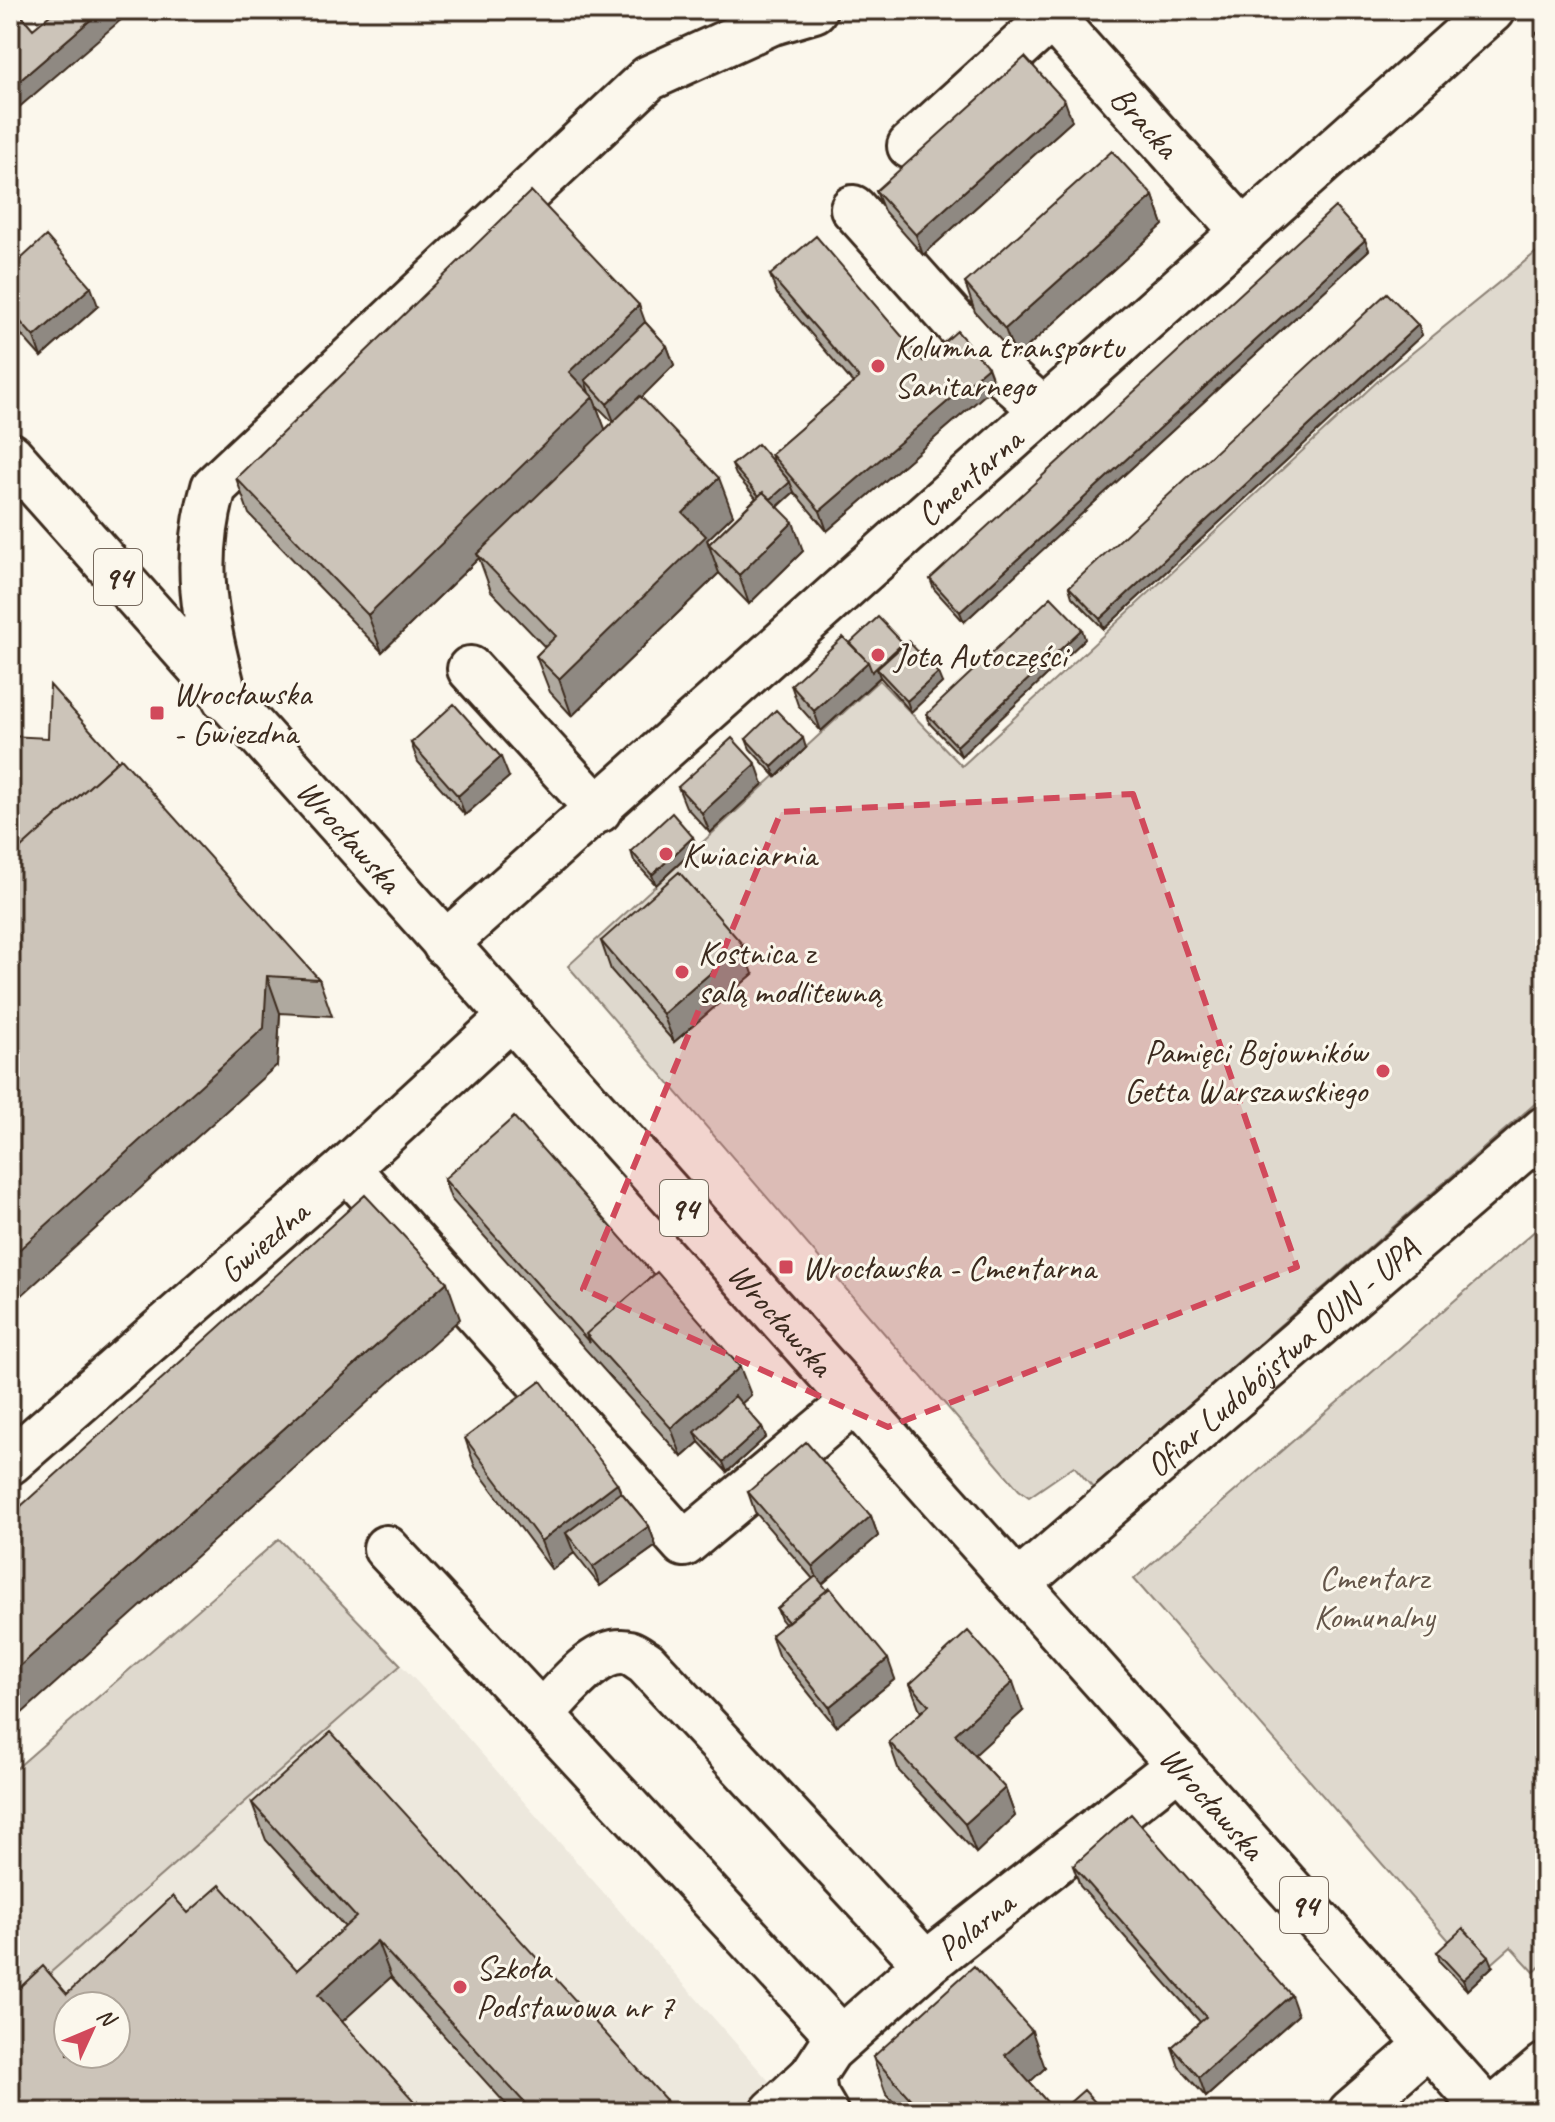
<svg xmlns="http://www.w3.org/2000/svg" width="1555" height="2122" viewBox="0 0 1555 2122" font-family="Caveat,sans-serif">
	<style>
		.built { fill: #ede8dd; fill-rule: evenodd }
		.green { fill: #dfd9ce; stroke: #8d8276; stroke-width: 2 }
		.lines { fill: none; stroke-linecap: round; stroke-linejoin: round }
		.minor-casing { stroke: #3b2a1e; stroke-width: 50 }
		.major-casing { stroke: #3b2a1e; stroke-width: 50 }
		.minor { stroke: #fbf7ec; stroke-width: 44 }
		.major { stroke: #fbf7ec; stroke-width: 44 }
		.wall { fill: #afa99f; stroke: #3b2a1e; stroke-width: 2; fill-rule: evenodd }
		.shaded-wall { fill: #8f8982; stroke: #3b2a1e; stroke-width: 2 }
		.building { fill: #ccc4b9; stroke: #3b2a1e; stroke-width: 2; fill-rule: evenodd }
		.marked { fill: #d1495b; fill-opacity: 0.2; stroke: #d1495b; stroke-width: 6; stroke-dasharray: 16 10; stroke-linejoin: round }
		.poi-dot { fill: #d1495b; stroke: #fbf7ec; stroke-width: 3 }
		.labels { text-anchor: middle; stroke-width: 6; stroke-linejoin: round; paint-order: stroke }
		.shield { fill: #fbf7ec; stroke: #75685c; stroke-width: 2 }
		.shield-label { font-size: 32px; font-weight: bold; fill: #3b2a1e }
		.street-label { font-size: 34px; fill: #3b2a1e; stroke: #fbf7ec }
		.poi-label { font-size: 34px; fill: #3b2a1e; stroke: #fbf7ec; text-anchor: start }
		.park-label { font-size: 34px; fill: #64564a; stroke: #fbf7ec }
	</style>
	<rect width="100%" height="100%" fill="#fbf7ec"/>
	<filter id="ink" filterUnits="userSpaceOnUse"><feTurbulence type="fractalNoise" baseFrequency=".0125" numOctaves="2"/><feDisplacementMap in="SourceGraphic" scale="16" xChannelSelector="R" yChannelSelector="G"/><feConvolveMatrix kernelMatrix="1 2 1 2 8 2 1 2 1" color-interpolation-filters="sRGB"/></filter>
	<g filter="url(#ink)">
		<!-- built -->
		<path class="built" d="M401,1665l37,39 358,408h-786v-104zM68,2006h48v48h-48z"/>
		<!-- green -->
		<path class="green" d="M1545,245v850l-452,393 -19,-22 -45,31 -10,-7 -451,-524 311,-286 83,86 418,-387z
			M1545,1222v740l-11,10 -23,-25 -32,28 -345,-396z
			M279,1539l122,126 -391,343v-234z"/>
		<g class="lines">
			<defs>
				<g id="minor">
					<path id="s1" d="M1045,10l199,222"/>
					<path d="M910,146l142,-129"/>
					<path d="M853,208l142,159 49,44"/>
					<path d="M470,669l129,141"/>
					<path d="M225,699c-19,-77 -34,-133 -11,-212l435,-409 121,-55 44,-13"/>
					<path id="s2" d="M445,944l1047,-934"/>
					<path d="M347,1168l337,376 171,-143"/>
					<path id="s3" d="M10,1462l337,-294 165,-152"/>
					<path d="M386,1548l155,166"/>
					<path id="s4" d="M1018,1584l527,-455"/>
					<path d="M841,2038l-300,-324c21,-20 55,-69 88,-61 6,2 12,7 17,10l280,301"/>
					<path d="M773,2112l39,-36"/>
					<path id="s5" d="M825,2112l-10,-17 -3,-19 17,-26 97,-86 254,-200"/>
					<path d="M1351,2112l77,-67"/>
					<path d="M1491,2112l54,-46"/>
				</g>
				<g id="major">
					<path id="s6" d="M10,455l1479,1657"/>
				</g>
			</defs>
			<!-- minor casing -->
			<use href="#minor" class="minor-casing"/>
			<!-- major casing -->
			<use href="#major" class="major-casing"/>
			<!-- minor -->
			<use href="#minor" class="minor"/>
			<!-- major -->
			<use href="#major" class="major"/>
		</g>
		<!-- wall -->
		<path class="wall" d="M1545,26v21l-4,-4 -4,-10z
			M1072,121l-149,134 -39,-44 -8,-20z
			M1153,196l10,29 -147,132 -41,-45 -10,-29z
			M1365,240l4,10 -405,372 -30,-33 -4,-10z
			M10,269l88,37 -57,51 -31,-35z
			M770,275l153,86 72,25 -168,145 -33,-39 -16,15 25,44 -54,53 -30,-31 -147,143 -22,-24 -14,-36 9,-9 -54,-56 -12,-33 -97,94 -133,-138 -13,-36 409,-156 22,24 7,19 -33,32 92,118 -26,25 2,4 47,-46 -20,-23 -4,-10 42,-1 -3,-10 82,-71 -76,-89zM596,405l17,17 -8,8z
			M1418,325l4,10 -318,294 -32,-32 -3,-10z
			M1085,639l-124,117 -31,-32 -3,-10z
			M850,643l54,2 38,38 -31,29 -31,-35 -59,54 -23,-26 -7,-20z
			M746,739l60,9 -30,29 -26,-28z
			M411,743l98,34 -44,38 -47,-53z
			M118,761l201,218 13,37 -52,-3 -3,52z
			M763,784l-53,49 -24,-26 -8,-20z
			M697,847l-41,38 -22,-24 -3,-10z
			M601,941l152,33 -79,68 -63,-72z
			M444,1179l307,216 -10,9 21,23 4,10 -39,35 -28,-30 -17,15 -231,-258z
			M465,1438l152,45 4,9 28,34 7,20 -56,40 -26,-33 -22,17 -77,-103z
			M748,1492l123,24 7,20 -56,48 73,95 -59,48 -58,-72 -7,-20 14,-11 -4,-5 -4,-10 36,-30 -58,-67z
			M910,1684l113,27 -49,44 31,33 10,28 -39,37 -77,-82 -10,-29 32,-29z
			M252,1803l414,297 4,12h-157l-122,-135 -49,44 -275,-27 121,-81 109,57 48,-43 -79,-87z
			M1073,1866l225,149 -92,82 -27,-30 -7,-20 28,-25 -120,-136z
			M1437,1952l56,14 -26,24 -27,-28z
			M873,2057l172,11 -16,14 27,30h-153l-17,-18z"/>
		<!-- shaded-wall -->
		<path class="shaded-wall" d="M102,10h26l1,3 -119,102v-26z
			M1065,101l7,20 -149,134 -7,-20z
			M1153,196l10,29 -147,132 -11,-28z
			M1365,240l4,10 -405,372 -4,-10z
			M91,287l7,19 -57,51 -7,-20z
			M639,305l13,36 -67,39 6,19 2,-2 14,37 -130,120 2,4 -97,94 -14,-37 201,-243z
			M1418,325l4,10 -318,294 -4,-10z
			M667,346l7,19 -59,59 -8,-20z
			M988,367l7,19 -168,145 -7,-20z
			M719,478l14,37 -26,25 12,33 -147,143 -13,-37 124,-166z
			M790,482l4,10 -25,22 -4,-10z
			M793,522l10,29 -54,53 -10,-29z
			M1082,629l3,10 -124,117 -4,-10z
			M903,643l3,10 -29,16 3,8 -59,54 -7,-20 54,-49z
			M938,673l4,10 -31,29 -4,-11z
			M803,738l3,10 -30,29 -4,-10z
			M501,757l8,20 -44,38 -7,-19z
			M756,764l7,20 -53,49 -8,-20z
			M693,837l4,10 -41,38 -4,-10z
			M743,945l10,29 -79,68 -11,-28z
			M267,976l13,37 -3,52 -267,241v-48z
			M447,1282l13,37 -450,405v-49z
			M740,1367l11,28 -49,44 -7,-7 4,10 -17,15 -11,-29z
			M762,1427l4,10 -39,35 -4,-10z
			M617,1483l11,29 -62,21 8,20 -22,17 -11,-29z
			M871,1516l7,20 -58,50 -7,-19z
			M649,1526l7,20 -56,40 -7,-19z
			M888,1659l7,20 -59,48 -7,-20z
			M1013,1682l10,29 -57,52 -11,-29z
			M1005,1788l10,28 -39,37 -11,-29z
			M377,1941l14,36 -59,54 -14,-36z
			M1489,1956l4,10 -26,24 -4,-10z
			M1291,1995l7,20 -92,82 -7,-20z
			M1032,2031l13,37 -26,24 -14,-37z
			M666,2100l4,12h-18z"/>
		<!-- building -->
		<path class="building" d="M10,10h7l16,19 23,-19h46l-92,79z
			M1545,26v15l-8,-8z
			M1025,57l40,44 -149,134 -40,-44z
			M1112,151l41,45 -148,133 -40,-46z
			M531,191l108,114 -70,67 24,25 -225,218 -132,-137z
			M1335,207l30,33 -405,372 -30,-33z
			M46,236l45,51 -57,50 -24,-27v-41z
			M816,236l107,125 34,-30 31,36 -168,144 -49,-57 88,-76 -89,-103z
			M1387,293l31,32 -318,294 -31,-32z
			M645,322l22,24 -60,58 -22,-24z
			M640,396l79,82 -36,35 23,23 -147,143 -23,-23 20,-20 -79,-82z
			M758,444l32,38 -19,17 -8,-7 -4,4 -27,-31z
			M763,492l30,30 -54,53 -30,-31z
			M1051,597l31,32 -125,117 -30,-32z
			M878,617l25,26 -31,29 -4,-10 -18,-19z
			M843,637l25,25 -54,49 -23,-26z
			M908,641l30,32 -31,28 -30,-32z
			M50,685l68,76 -108,97v-122l38,2z
			M454,704l47,53 -43,39 -47,-53z
			M776,710l27,28 -31,29 -26,-28z
			M732,738l24,26 -54,49 -24,-26z
			M121,758l198,221 -52,-3 -3,52 -254,230v-400z
			M672,813l21,24 -41,38 -21,-24z
			M679,872l64,73 -80,69 -62,-73z
			M514,1117l140,158 -68,59 4,9 -146,-164z
			M365,1195l82,87 -437,393v-159z
			M657,1272l83,95 -69,61 -85,-94z
			M541,1381l76,102 -76,58 -76,-103z
			M735,1396l27,31 -39,35 -28,-30z
			M806,1442l65,74 -58,51 -65,-75z
			M621,1492l28,34 -56,41 -27,-34z
			M816,1576l11,14 -39,32 -11,-13z
			M830,1588l58,71 -59,48 -58,-72z
			M968,1631l45,51 -58,52 50,54 -40,36 -76,-82 40,-37 -19,-21z
			M331,1732l335,368 -14,12h-119l-156,-171 -59,54 106,117h-414v-115l33,-31 24,28 106,-98 15,17 32,-28 77,85 59,-53 -104,-114zM68,2006h48v48h-48z
			M1131,1814l160,181 -92,82 -27,-30 34,-30 -133,-151z
			M1463,1928l26,28 -26,24 -26,-28z
			M974,1966l58,65 -27,24 51,57h-134l-49,-55z
			M1084,2090l20,22h-45z"/>
	</g>
	<!-- marked area -->
	<path class="marked" d="M1133,794l164,473 -409,160 -305,-138 198,-477z"/>
	<!-- markers -->
	<g class="poi-dot">
		<circle cx="878" cy="366" r="8"/>
		<circle cx="878" cy="655" r="8"/>
		<rect x="149" y="705" width="16" height="16" rx="4"/>
		<circle cx="666" cy="854" r="8"/>
		<circle cx="682" cy="972" r="8"/>
		<circle cx="1383" cy="1071" r="8"/>
		<rect x="778" y="1259" width="16" height="16" rx="4"/>
		<circle cx="460" cy="1987" r="8"/>
	</g>
	<g class="labels">
		<!-- shield labels -->
		<g class="shield">
			<rect x="94" y="549" width="48" height="56" rx="6"/>
			<rect x="660" y="1180" width="48" height="56" rx="6"/>
			<rect x="1280" y="1877" width="48" height="56" rx="6"/>
		</g>
		<g class="shield-label">
			<text x="118" y="588">94</text>
			<text x="684" y="1219">94</text>
			<text x="1304" y="1916">94</text>
		</g>
		<!-- street labels -->
		<g class="street-label">
			<text dy="12" stroke="none"><textPath href="#s1" startOffset="150">Bracka</textPath></text>
			<text dy="12" stroke="none"><textPath href="#s2" startOffset="702">Cmentarna</textPath></text>
			<text dy="12" stroke="none"><textPath href="#s6" startOffset="510">Wrocławska</textPath></text>
			<text dy="12" stroke="none"><textPath href="#s3" startOffset="336">Gwiezdna</textPath></text>
			<text dy="12" stroke="none"><textPath href="#s6" startOffset="1158">Wrocławska</textPath></text>
			<text dy="12" stroke="none"><textPath href="#s4" startOffset="348">Ofiar Ludobójstwa OUN - UPA</textPath></text>
			<text dy="12" stroke="none"><textPath href="#s6" startOffset="1806">Wrocławska</textPath></text>
			<text dy="12" stroke="none"><textPath href="#s5" startOffset="262">Polarna</textPath></text>
		</g>
		<!-- poi labels -->
		<g class="poi-label">
			<text x="894" y="358">Kolumna transportu<tspan x="894" dy="39">Sanitarnego</tspan></text>
			<text x="894" y="667">Jota Autoczęści</text>
			<text x="173" y="705">Wrocławska<tspan x="173" dy="39">- Gwiezdna</tspan></text>
			<text x="682" y="866">Kwiaciarnia</text>
			<text x="698" y="964">Kostnica z<tspan x="698" dy="39">salą modlitewną</tspan></text>
			<text x="1367" y="1063" text-anchor="end">Pamięci Bojowników<tspan x="1367" dy="39">Getta Warszawskiego</tspan></text>
			<text x="802" y="1279">Wrocławska - Cmentarna</text>
			<text x="476" y="1979">Szkoła<tspan x="476" dy="39">Podstawowa nr 7</tspan></text>
		</g>
		<!-- park labels -->
		<g class="park-label">
			<text x="1374" y="1589">Cmentarz<tspan x="1374" dy="39">Komunalny</tspan></text>
		</g>
	</g>
	<!-- margin -->
	<rect width="1555" height="2122" fill="none" stroke="#fbf7ec" stroke-width="40"/>
	<rect x="20" y="20" width="1515" height="2082" fill="none" stroke="#3b2a1e" stroke-width="3" filter="url(#ink)"/>
	<!-- north arrow -->
	<g transform="translate(92 2030) rotate(46)"><circle r="38" fill="#fbf7ec" stroke="#aea59a" stroke-width="2"/>
	<path d="M0-6L14 30L0 20L-14 30Z" fill="#d1495b"/>
	<text y="-12" font-size="22" font-weight="bold" text-anchor="middle" fill="#3b2a1e">N</text>
	</g>
</svg>
